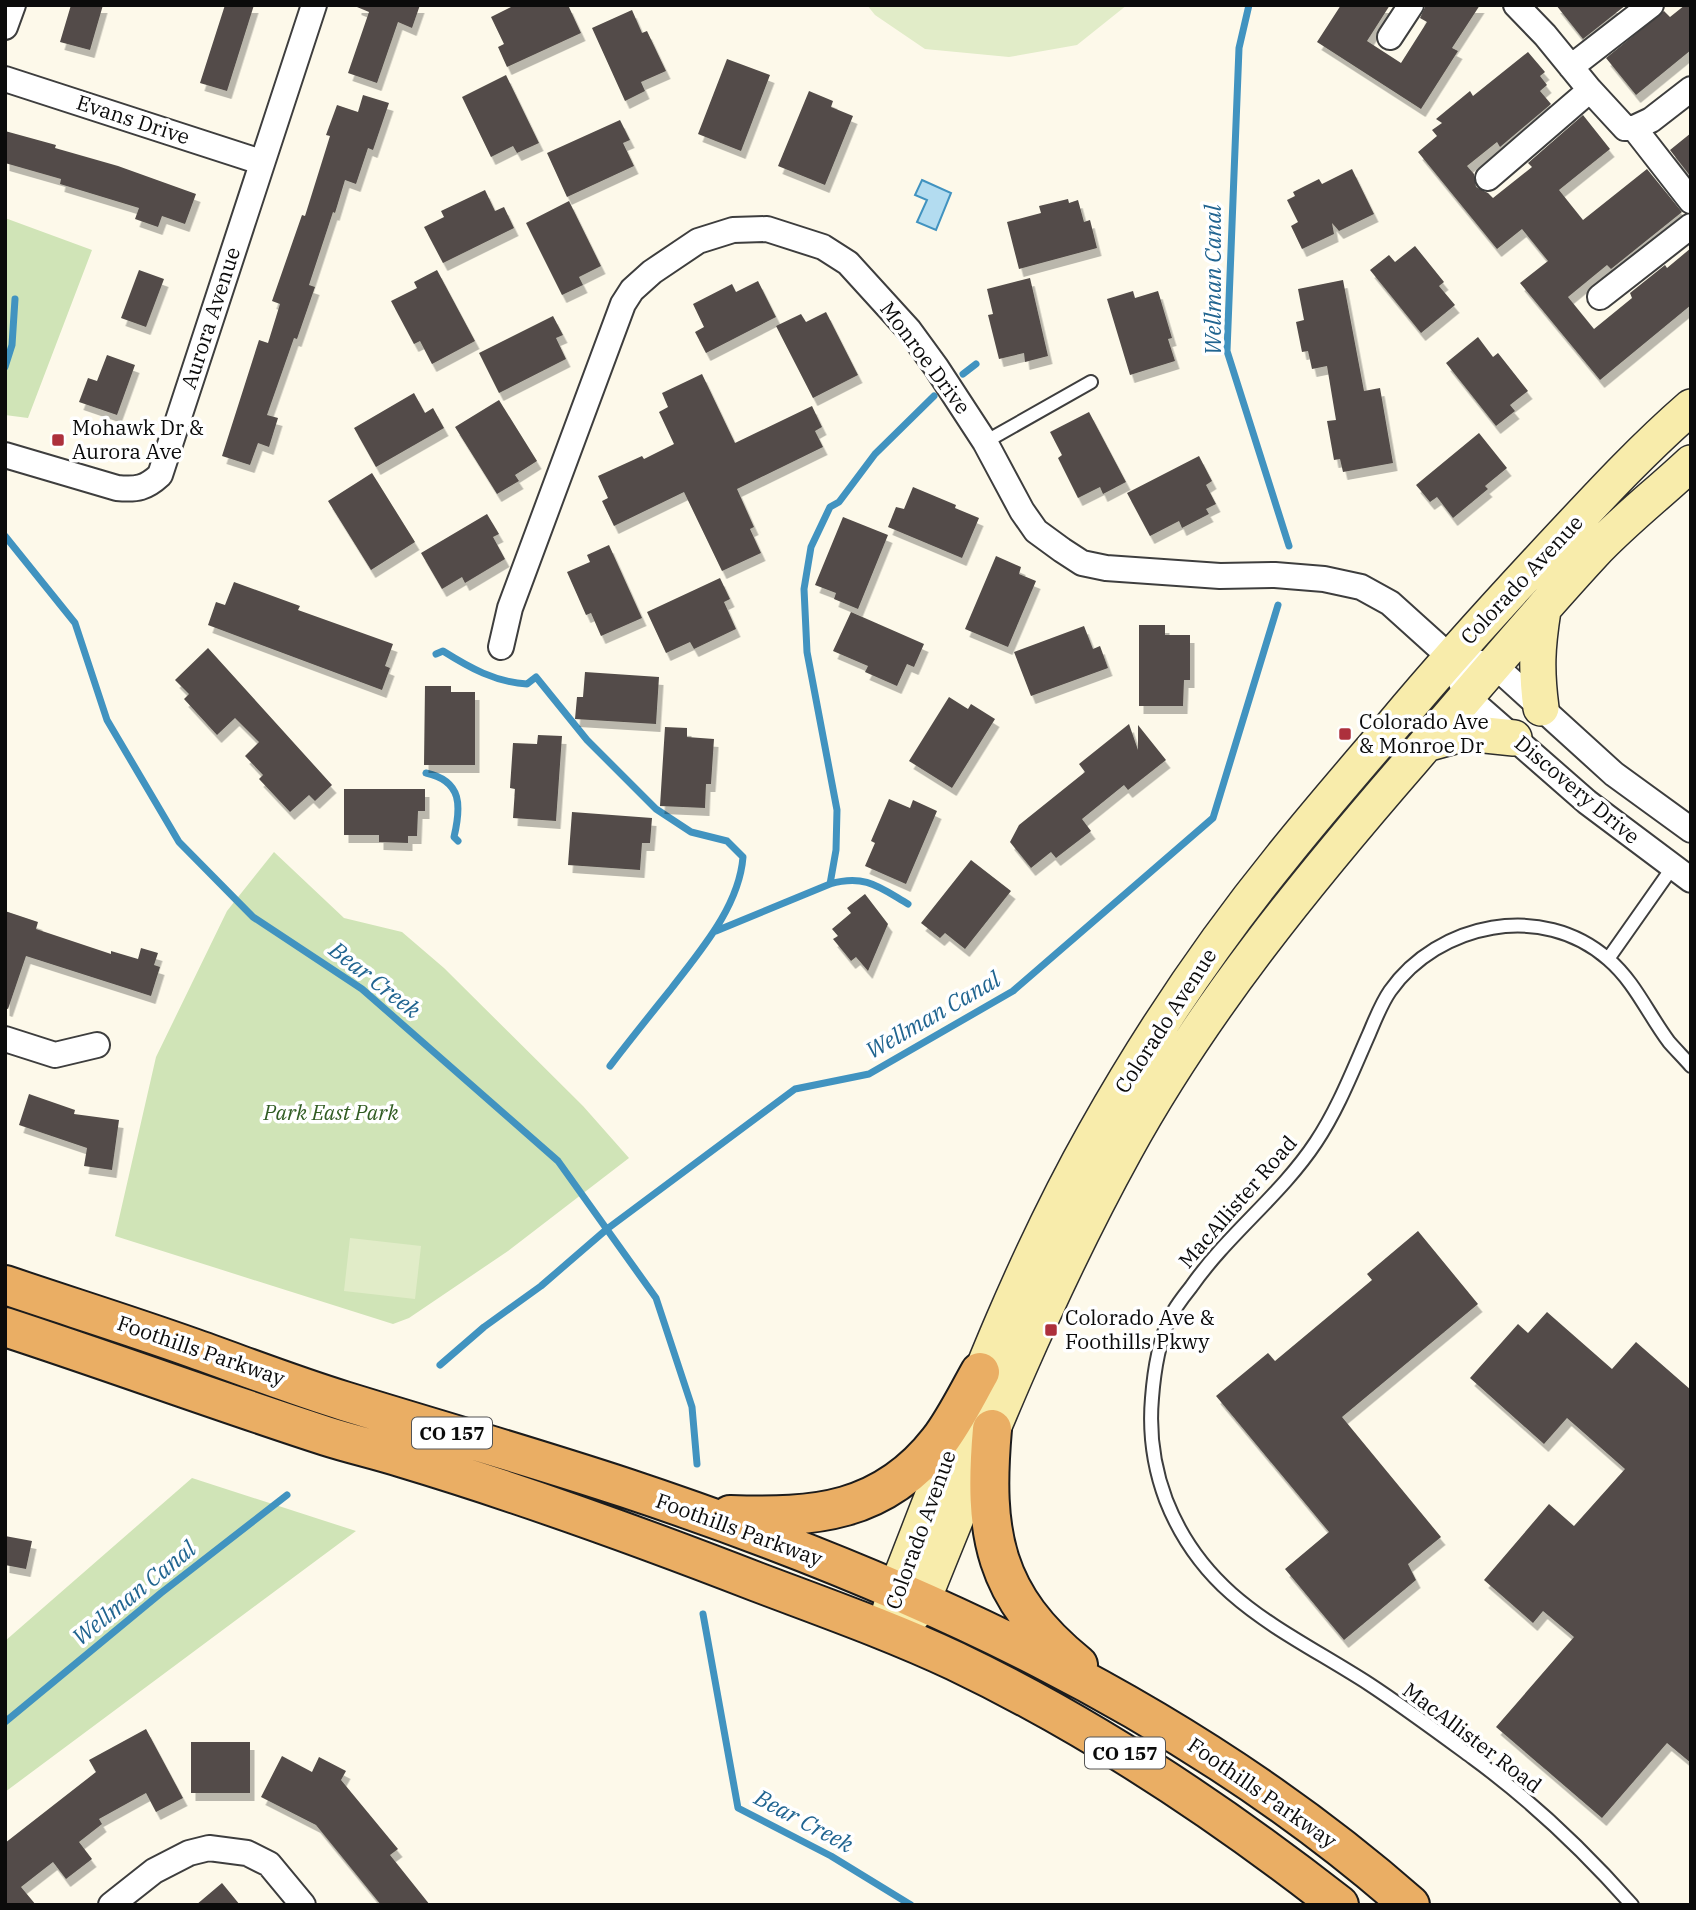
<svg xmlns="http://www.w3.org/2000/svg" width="1696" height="1910" viewBox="0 0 1696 1910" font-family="'IBM Plex Serif',serif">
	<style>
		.green { fill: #d0e4b7 }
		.pitch { fill: #e1ecc8 }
		.water { fill: #b3dcf0; stroke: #4193c0; stroke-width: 2 }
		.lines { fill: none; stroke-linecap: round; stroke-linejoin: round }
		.stream { stroke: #4193c0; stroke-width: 7 }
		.building { fill: #524c48; filter: url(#shadow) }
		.service-casing { stroke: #3e3e3e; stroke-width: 16 }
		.minor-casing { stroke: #3e3e3e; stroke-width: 28 }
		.secondary-casing { stroke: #2d2d2d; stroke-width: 38 }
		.trunk-casing { stroke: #1c1c1c; stroke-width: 42 }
		.service { stroke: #fff; stroke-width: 12 }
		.minor { stroke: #fff; stroke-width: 24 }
		.secondary { stroke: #f8ecab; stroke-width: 35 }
		.trunk { stroke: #eaae64; stroke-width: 38 }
		.poi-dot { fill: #ad303c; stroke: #fff; stroke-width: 2.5 }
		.labels { text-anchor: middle; stroke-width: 7; stroke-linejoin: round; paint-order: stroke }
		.shield { fill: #fff; stroke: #545454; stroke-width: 2 }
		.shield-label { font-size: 19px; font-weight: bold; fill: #0b0b0b }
		.street-label { font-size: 21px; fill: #0b0b0b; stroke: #fff }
		.poi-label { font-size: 21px; fill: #0b0b0b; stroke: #fff; text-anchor: start }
		.park-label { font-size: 21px; font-style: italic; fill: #305b22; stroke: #fff }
		.water-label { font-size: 23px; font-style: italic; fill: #206490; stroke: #fff }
	</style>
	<defs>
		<filter id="shadow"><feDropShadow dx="4.5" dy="8" stdDeviation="0" flood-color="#0004"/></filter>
	</defs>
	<rect width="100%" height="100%" fill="#fdf9ea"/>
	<!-- green -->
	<path class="green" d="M5,218l87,32 -64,168 -23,-3z
		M274,852l70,66 58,14 42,36 139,138 46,52 -121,93 -99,67 -16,6 -278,-88 41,-179 71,-146z
		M192,1478l164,53 -351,261v-151z"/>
	<!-- pitch -->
	<path class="pitch" d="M867,5h260l-50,40 -68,12 -84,-8 -50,-34z
		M350,1238l71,8 -6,53 -71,-8z"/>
	<!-- water -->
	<path class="water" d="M922,180l29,13 -15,37 -19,-8 10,-22 -12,-5z"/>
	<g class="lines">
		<!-- stream -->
		<path class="stream" d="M1249,5l-10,43 -12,303 62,195
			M5,367l7,-22 3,-46
			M963,374l13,-10
			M5,536l70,87 32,97 72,122 74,75 109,72 196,172 98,137 36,109 5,57
			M436,654l7,-3c27,17 52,31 84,33l9,-7 51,63 69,69 35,23 36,9 16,16c-4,50 -43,94 -72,132 -21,26 -41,51 -61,77
			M426,773c37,8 35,34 28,64l4,4
			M830,884l6,-34 1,-40 -30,-158 -3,-63 7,-42 19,-40 9,-5 36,-48 59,-58
			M716,931l114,-47c35,-10 49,3 78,20
			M440,1365l44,-38 57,-41 66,-57 188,-140 74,-15 144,-83 200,-173 65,-213
			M703,1614l35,194 93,48 80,49
			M5,1722l156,-129 126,-98"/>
	</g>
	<!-- building -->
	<path class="building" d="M71,5h32l-13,45 -30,-8z
		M225,5h29l-27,86 -27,-8z
		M357,5h63l-8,23 -14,-6 -21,61 -29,-10 21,-61 -12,-5z
		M515,5h53l13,28 -74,34 -9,-20 6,-3 -13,-27z
		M1341,5h49l-23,36 34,22 26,-41 -7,-4 6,-13h54l-28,43 6,3 -37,58 -104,-67z
		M1556,5h70l-43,34z
		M1685,5h6v45l-55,45 -30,-37 58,-47 6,6z
		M632,10l10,23 5,-2 19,40 -25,11 4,9 -20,10 -33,-73z
		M1528,52l17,20 -5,4 7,9 -7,6 11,13 -51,43 -3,-5 -30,24 7,8 2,13 12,6 5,5 39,-31 -4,-4 55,-48 27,34 -51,41 24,30 64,-51 35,43 -71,57 -4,-4 -39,32 26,32 38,-31 -2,-5 35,-28 2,3 24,-20v57l-91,75 -80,-97 28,-22 -26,-32 -25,20 -79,-97 19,-16 -5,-6 10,-7 -6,-4 34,-28 3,5z
		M727,59l43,16 -29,76 -43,-17z
		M506,75l33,68 -22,10 -4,-7 -22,11 -29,-60z
		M809,91l24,10 -2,6 22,9 -28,69 -47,-19z
		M363,95l26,8 -16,47 -5,-2 -12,36 -11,-4 -10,33 -2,-1 -24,73 6,2 -18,52 -3,-1 -27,77 11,3 -9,29 -11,-4 -8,22 -28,-9 37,-116 9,3 12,-39 -8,-3 30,-86 3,1 25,-80 -4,-1 11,-30 21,7z
		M620,120l10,20 -7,3 11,23 -67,31 -20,-44z
		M5,131l51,14 -1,3 63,18 78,28 -11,30 -23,-8 -4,11 -23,-8 4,-11 -79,-24 1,-5 -56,-16z
		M1691,133v44l-21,-27z
		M1352,169l22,45 -35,17 -7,-8 2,11 -32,15 -11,-23 7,-4 -11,-22 8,-4 -2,-4 26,-13 3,5z
		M485,190l10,21 9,-4 10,21 -71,35 -19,-36 20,-10 -3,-6z
		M1068,199l1,4 9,-3 6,22 6,-2 7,28 -78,21 -12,-47 34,-9 -2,-7z
		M569,201l32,65 -22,11 4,8 -21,10 -36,-72z
		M1415,246l29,36 -5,4 16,19 -34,28 -51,-63 19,-15 6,7z
		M139,270l25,9 -18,48 -25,-9z
		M437,270l38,71 -43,23 -12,-23 -6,3 -23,-43 26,-13 -3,-6z
		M1030,278l18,78 -23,6 -1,-9 -25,6 -11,-44 5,-1 -6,-25z
		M1343,280l21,111 16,-3 13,75 -50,9 -3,-13 -6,1 -7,-39 9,-1 -9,-54 -15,3 -4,-18 -6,1 -6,-30 8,-2 -6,-31z
		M758,281l18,36 -70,36 -11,-21 9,-5 -11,-23 39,-20 4,8z
		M1133,291l2,7 23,-7 14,47 -4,1 7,22 -45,14 -23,-76z
		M826,312l32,63 -45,23 -37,-72 25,-12 5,8z
		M553,316l10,19 -7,3 10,21 -67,34 -20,-40z
		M1478,337l15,20 5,-4 30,38 -18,14 5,6 -19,15 -50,-63z
		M107,355l28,10 -18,50 -38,-13 9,-24 9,3z
		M702,374l33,69 77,-37 10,21 -7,4 8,16 -86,42 17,38 -4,2 11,24 -39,18 -38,-79 -70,34 -12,-25 6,-3 -10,-22 44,-20 2,3 30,-15 -15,-32 9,-5 -6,-14z
		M414,393l11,20 8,-5 11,20 -68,39 -22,-39z
		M499,400l38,61 -22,14 4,6 -22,13 -42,-67z
		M1089,412l37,70 -23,12 -3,-7 -22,11 -20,-40 4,-3 -12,-23z
		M1479,433l28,35 -22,18 3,3 -35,29 -16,-21 -7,5 -14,-17z
		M1199,456l13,25 -6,4 10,19 -10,5 3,5 -27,14 -3,-7 -29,15 -23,-43z
		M372,473l43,69 -44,28 -43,-69z
		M913,487l43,18 -1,3 24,10 -17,40 -74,-31 8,-20 8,2z
		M487,514l12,20 -6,3 12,22 -40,24 -3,-6 -20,12 -21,-36z
		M843,517l45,18 -30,74 -24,-10 2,-6 -21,-8z
		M609,545l33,73 -41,18 -10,-23 -5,2 -19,-43 23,-10 -3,-7z
		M996,556l25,11 -2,7 17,7 -28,66 -43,-18z
		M720,578l10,21 -6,3 12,27 -42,20 -4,-7 -24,11 -19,-41z
		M234,582l66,24 -2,4 95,34 -8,22 5,2 -8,22 -174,-65 8,-23 9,3z
		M851,612l73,32 -10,23 -7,-3 -10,22 -32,-14 3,-6 -35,-15z
		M1139,625h26v10h25v45h-6l-1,26h-44z
		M1084,626l9,23 7,-3 8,22 -77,28 -17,-44z
		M208,648l124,137 -17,16 -6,-6 -19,17 -31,-33 4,-4 -18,-19 14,-14 -24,-24 -18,17 -33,-36 5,-5 -14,-14z
		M585,672l74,5 -3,47 -81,-5 2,-22h6z
		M425,686h26v6h24v73h-51z
		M949,697l19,12 3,-5 24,15 -43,69 -43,-27z
		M1129,724l9,26v-25l28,35 -38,30 -4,-5 -42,34 9,12 -35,27 -5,-6 -20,16 -21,-26 9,-17 66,-53 -6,-8z
		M665,727l22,1v9l27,2 -3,45h-5l-1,24 -45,-2z
		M538,735l24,1 -6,85 -43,-3 2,-29 -5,-1 3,-45 24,1z
		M344,789h81v22h-7l-1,25h-9v7l-29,-1v-7h-35z
		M889,799l21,9 3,-8 24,11 -31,73 -41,-18 10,-23 -4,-2z
		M572,812l80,6 -2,25h-8l-2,27 -72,-5z
		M971,860l40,31 -46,58 -20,-16 -5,5 -19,-15z
		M865,894l23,30 -20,47 -12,-14 -5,4 -18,-22 5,-3 -6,-7 19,-16 -4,-5z
		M5,911l33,11 -2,7 75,25v-3l27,8 3,-11 17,5 -4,12 6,2 -9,29 -125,-40 -18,53 -3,-1z
		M29,1094l46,16 -1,4 45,6 -7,50 -28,-4 3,-18 -68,-23z
		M1418,1231l60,73 -136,113 99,120 -33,27 8,16 -72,60 -59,-71 44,-37 -113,-136 52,-43 7,8 97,-81 -5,-6z
		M1547,1312l65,57 24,-27 55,48v373l-24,-20 -65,75 -106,-91 78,-90 -31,-26 -10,12 -49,-43 65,-76 25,22 51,-57 -58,-51 -23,26 -74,-66 48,-54 10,9z
		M5,1536l27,5 -6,28 -21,-4z
		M146,1729l37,69 -27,14 -10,-19 -47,26 3,5 -23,18 13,17 -26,20 -13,-17 -32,25 15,18h-31v-62l91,-71 -7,-12z
		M191,1742h59v51h-59z
		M282,1756l30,16 7,-15 27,14 -5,9 57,69 -8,6 40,50h-49l-65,-80 -55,-28z
		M222,1883l18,22h-44z"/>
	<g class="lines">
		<defs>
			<path id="service" d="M985,442l106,-60
				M1608,959l64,-91
				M1632,1905c-46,-52 -103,-106 -159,-147 -34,-25 -69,-51 -104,-74 -84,-54 -164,-84 -203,-184 -12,-32 -17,-68 -14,-102 2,-26 6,-54 17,-78 5,-12 14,-23 22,-33 37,-53 90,-92 125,-145 22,-33 37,-72 53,-108 6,-14 12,-30 21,-43 48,-68 152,-90 218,-32 27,23 40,55 61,83 7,8 15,16 22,24"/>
			<path id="minor" d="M1516,5l29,30 45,55 35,38h9l57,73
				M5,27l8,-22
				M1390,37l21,-32
				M1571,67l80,-62
				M5,79l256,83
				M1634,128l17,-8 40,-31
				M1488,178l102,-88
				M1600,297l91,-71
				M5,455l112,33c20,2 29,0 43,-13l154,-470
				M501,647l9,-39 113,-304 9,-14 20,-18 46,-31 35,-11 34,-1 56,18 25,16 61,67 27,37 49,75 37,69 14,20 26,19 20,13 24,5 114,8 55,-1 49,4 37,8 29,16 61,55 43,7 120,109 77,56
				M1451,658l16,39 120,105 104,78
				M5,1039l50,16 42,-10
				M111,1905l43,-34 35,-18 20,-5 38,5 22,11 34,41"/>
			<path id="secondary" d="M1691,407c-46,40 -87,84 -128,128 -58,62 -115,124 -169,189 -38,44 -76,88 -112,133 -69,85 -133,180 -187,276 -82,145 -138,302 -199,457l-7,24 2,20c14,-9 22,-19 31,-32 62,-154 123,-307 203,-452 78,-142 183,-270 289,-392 59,-69 118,-139 179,-205 30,-32 66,-60 98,-90
				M1541,708c-5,-38 -4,-60 2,-98
				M1426,744l40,-11 48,5"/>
			<path id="trunk" d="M5,1285c62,21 123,40 185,62 51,18 102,38 154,54 94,29 188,56 282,87 282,94 559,219 784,417
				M5,1327c107,35 213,74 321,109 25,8 52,14 77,22 120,36 238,79 354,124 66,25 134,49 198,79 138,66 264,150 384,244
				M992,1429c-9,104 1,167 86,236
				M730,1515c84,3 153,-2 209,-74 16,-21 28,-46 41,-69"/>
		</defs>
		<!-- service casing -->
		<use href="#service" class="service-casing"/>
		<!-- minor casing -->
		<use href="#minor" class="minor-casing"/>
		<!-- secondary casing -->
		<use href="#secondary" class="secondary-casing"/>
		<!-- trunk casing -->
		<use href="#trunk" class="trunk-casing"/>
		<!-- service -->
		<use href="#service" class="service"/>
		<!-- minor -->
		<use href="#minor" class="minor"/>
		<!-- secondary -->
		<use href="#secondary" class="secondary"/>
		<!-- trunk -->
		<use href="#trunk" class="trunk"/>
	</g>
	<!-- markers -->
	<g class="poi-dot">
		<rect x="51" y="433" width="14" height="14" rx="3.5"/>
		<rect x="1338" y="727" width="14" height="14" rx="3.5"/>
		<rect x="1044" y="1323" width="14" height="14" rx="3.5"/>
	</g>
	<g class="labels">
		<!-- shield labels -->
		<g class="shield">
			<rect x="412" y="1417.5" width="80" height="31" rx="5"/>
			<rect x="1085" y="1737.5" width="80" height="31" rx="5"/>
		</g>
		<g class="shield-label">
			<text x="452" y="1440">CO 157</text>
			<text x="1125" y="1760">CO 157</text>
		</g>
		<!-- street labels -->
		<g class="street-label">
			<text transform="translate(133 120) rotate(18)" y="7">Evans Drive</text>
			<text transform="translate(211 318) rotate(-72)" y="7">Aurora Avenue</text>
			<text transform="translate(925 358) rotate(53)" y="7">Monroe Drive</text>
			<text transform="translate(1522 580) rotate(-47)" y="7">Colorado Avenue</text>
			<text transform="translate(1577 790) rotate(40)" y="7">Discovery Drive</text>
			<text transform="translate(1166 1021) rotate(-57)" y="7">Colorado Avenue</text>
			<text transform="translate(1238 1202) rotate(-49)" y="7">MacAllister Road</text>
			<text transform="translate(201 1351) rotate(19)" y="7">Foothills Parkway</text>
			<text transform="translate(739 1530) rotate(20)" y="7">Foothills Parkway</text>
			<text transform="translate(921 1530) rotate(-70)" y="7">Colorado Avenue</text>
			<text transform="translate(1472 1738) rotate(37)" y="7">MacAllister Road</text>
			<text transform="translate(1262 1793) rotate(35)" y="7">Foothills Parkway</text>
		</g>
		<!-- poi labels -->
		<g class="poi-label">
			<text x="72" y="435">Mohawk Dr &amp;<tspan x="72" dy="24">Aurora Ave</tspan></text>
			<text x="1359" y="729">Colorado Ave<tspan x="1359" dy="24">&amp; Monroe Dr</tspan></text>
			<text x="1065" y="1325">Colorado Ave &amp;<tspan x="1065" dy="24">Foothills Pkwy</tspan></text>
		</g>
		<!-- park labels -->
		<g class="park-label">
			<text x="331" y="1120">Park East Park</text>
		</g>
		<!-- water labels -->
		<g class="water-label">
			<text transform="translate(1213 280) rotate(-90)" y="8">Wellman Canal</text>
			<text transform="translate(375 980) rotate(38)" y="8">Bear Creek</text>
			<text transform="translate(933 1015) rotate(-30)" y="8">Wellman Canal</text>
			<text transform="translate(134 1593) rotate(-39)" y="8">Wellman Canal</text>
			<text transform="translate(804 1821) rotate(28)" y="8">Bear Creek</text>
		</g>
	</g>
	<!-- border -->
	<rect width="1696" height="1910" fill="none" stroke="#0b0b0b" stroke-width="14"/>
</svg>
